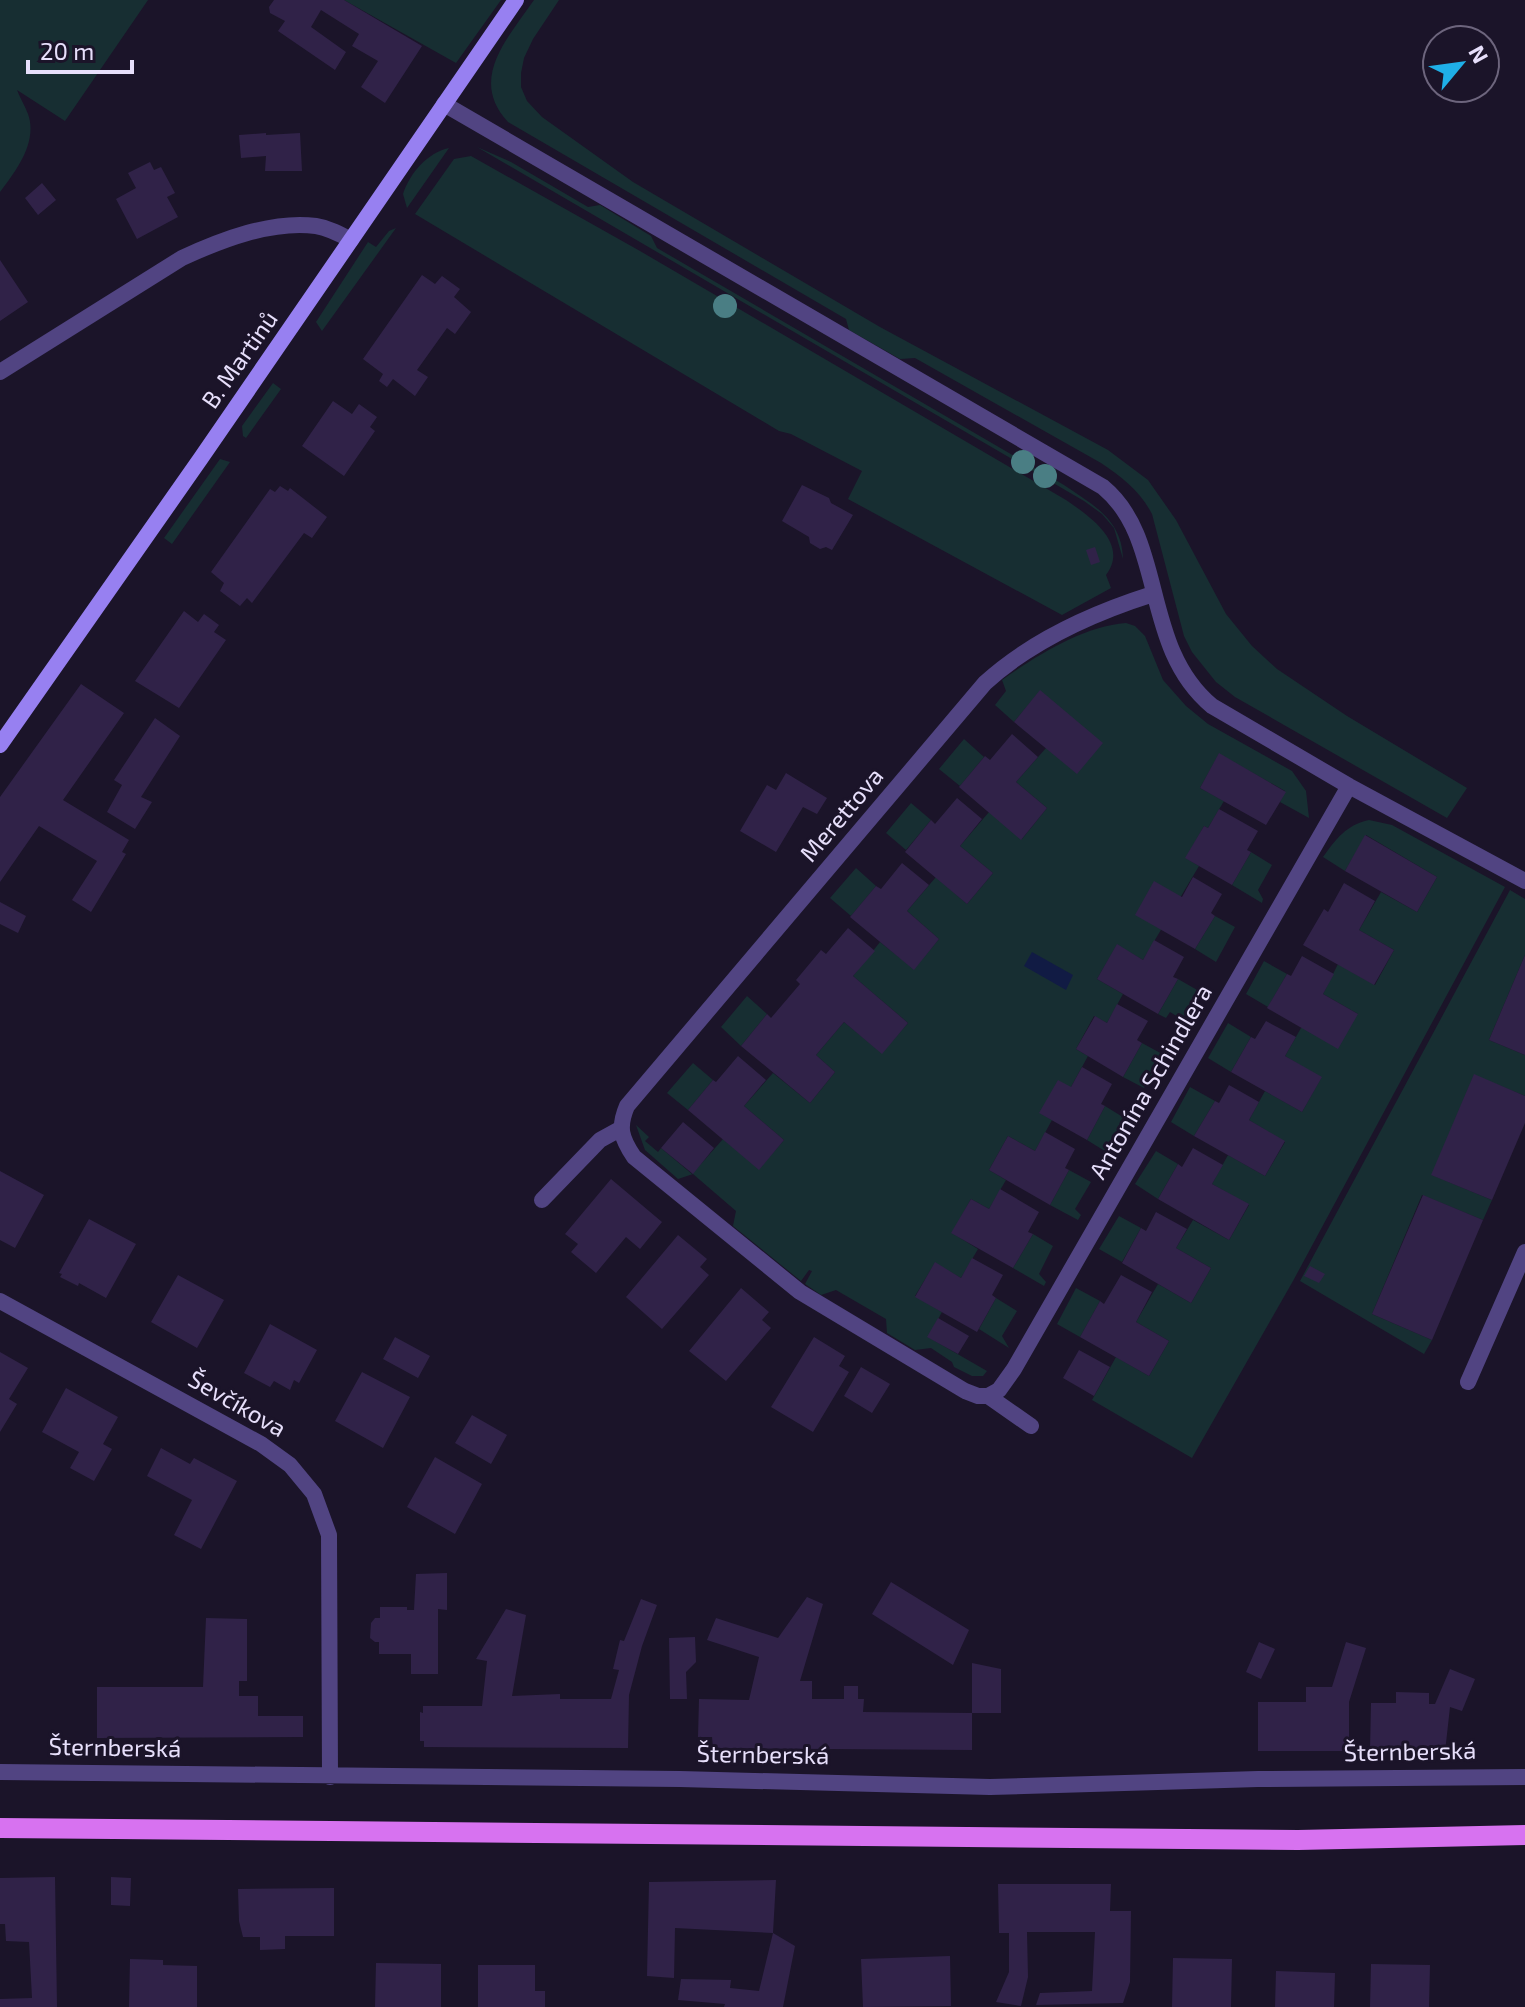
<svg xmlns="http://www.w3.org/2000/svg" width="1525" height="2007" viewBox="0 0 1525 2007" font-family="'Exo 2',sans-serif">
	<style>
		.green { fill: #172e32 }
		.water { fill: #111b44 }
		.building { fill: #302248 }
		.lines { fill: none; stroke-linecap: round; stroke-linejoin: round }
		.street { stroke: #514482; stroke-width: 16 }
		.secondary { stroke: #9780f1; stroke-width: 16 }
		.primary { stroke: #d772f0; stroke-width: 20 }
		.tree { fill: #4a7e84 }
		.labels { text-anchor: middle; stroke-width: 6; stroke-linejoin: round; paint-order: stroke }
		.street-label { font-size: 24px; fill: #e7dffb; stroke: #1b1429 }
	</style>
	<rect width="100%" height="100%" fill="#1b1429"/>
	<!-- green -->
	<path class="green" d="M0,0h148l-83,121 -48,-31c3,8 8,16 11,24 10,28 -12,57 -28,78z
		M344,0h157l-45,63z
		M534,0h25l-26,39 -9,19 -3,15v14l6,14 15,16 91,65 247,145 228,123 40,30 28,40 50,94 26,32 25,23 70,47 120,72 -20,30 -212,-121 -19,-15 -24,-30 -8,-16 -32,-122c-12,-23 -30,-37 -51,-51l-186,-105 -15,1 -51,-29 -3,-11 -338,-197c-40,-43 0,-84 26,-122z
		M477,147l34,15 77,45 12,-2 51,31 6,12 407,237c29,20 58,34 59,74l-9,-31 -12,-14 -18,-13z
		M449,148l-42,60 -4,-14c7,-21 24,-41 46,-46z
		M471,156l169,95 426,249c23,16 64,43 40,75l5,13 -49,27 -214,-116 14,-28 -71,-37 -12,-3 -364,-217 39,-55z
		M396,228l-74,103 -6,-9 52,-80 8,5 13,-16z
		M273,383l8,6 -35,49 -3,-2 -1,-10z
		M220,459l10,3 -58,82 -8,-6z
		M1126,623l9,3 10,10 18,44 23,26 22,18 84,47 14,20 3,27 -29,-16 5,-11 -66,-37 -19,34 24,13 -16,27 -4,-2 -18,32 13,8 -56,94 -26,-15 -20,34 26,15 -16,29 -13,-7 -18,33 12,7 -17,31 -31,26 12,7 -17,31 -27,-15 -19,34 17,10 -17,29 -18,-10 -19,34 26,16 -17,29 -26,-15 -20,33 27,16 -14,25 59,34 -4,5h-11l-18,-9 -2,-5 -21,-14 -16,2 -28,-17 -1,-14 -50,-29 -15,5 -16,-11 7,-13 -3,-1 -8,11 -68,-55 3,-15 -43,-37 -15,5 -33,-29 -9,-25 13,12 -4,4 13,11 3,-4 31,26 31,-35 36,30 25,-29 -40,-34 29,-33 37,30 25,-31 -19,-17 28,-33 38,31 26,-30 -55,-47 27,-34 34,27 25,-30 -32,-28 29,-34 31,27 26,-31 -33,-27 29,-34 33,27 25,-31 -31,-26 30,-34 -6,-57 -26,31 -19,-17 11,-14 -4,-11c34,-24 81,-54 124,-57z
		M964,739l20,18 -24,29 -21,-17z
		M911,803l20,17 -25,30 -20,-17z
		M1369,820l23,5 113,62 -212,394 -101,177 -100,-58 24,-43 33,19 20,-35 -33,-19 22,-38 33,19 20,-35 -35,-20 17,-28 36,20 20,-35 -37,-21 16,-29 37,21 20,-34 -36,-22 16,-29 37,21 19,-34 -36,-22 16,-28 57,-14 -35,-20 15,-30 37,21 19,-35 -35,-20 22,-38 36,20 20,-35 -71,-42 -21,36 -22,-14c13,-18 23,-32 46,-37z
		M1251,852l21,13 -14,25 5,9 -1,4 -30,-18z
		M856,868l20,18 -25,30 -21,-18z
		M1510,890l15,9v56l-36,85 36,15v41l-51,-21 -42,100 60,25 -9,20 -61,-25 -50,119 60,26 -8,14 -124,-73z
		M1215,916l20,11 -19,35 -21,-13z
		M1264,961l23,13 -19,33 -22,-13z
		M1178,979l21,12 -16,29 -13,-8 -4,6 -8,-4z
		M747,996l20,18 -26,32 -20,-19z
		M1228,1023l23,14 -20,35 -23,-14z
		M1142,1043l22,12 -20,33 -21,-11z
		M693,1063l20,17 -25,30 -21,-17z
		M1190,1087l25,14 -21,35 -23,-14z
		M1105,1106l21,13 -14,26 7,10 -3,3 -29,-18z
		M1156,1151l22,13 -20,35 -23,-15z
		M1069,1170l22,12 -16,27 6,6 -3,5 -28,-15z
		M1119,1216l22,12 -19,34 -23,-13z
		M1033,1234l20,12 -14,28 7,8 -2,4 -31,-18z
		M1076,1288l24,13 -20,36 -23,-13z
		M996,1298l21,13 -15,25 7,12 -30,-19z"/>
	<!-- water -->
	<path class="water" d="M1032,952l41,23 -7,15 -42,-24z"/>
	<!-- building -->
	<path class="building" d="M274,0h70l78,46 -37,57 -24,-16 17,-26 -26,-15 7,-12 -38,-24 -10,17 35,25 -11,18 -57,-39 7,-10 -15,-8 -1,-6z
		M266,133v2l34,-2 2,38h-37l1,-15 -25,2 -2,-23z
		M150,162l4,8 7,-3 14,26 -8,4 11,20 -41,22 -21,-40 20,-11 -8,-15z
		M42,183l14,17 -18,15 -13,-17z
		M0,260l28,42 -28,19z
		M422,275l13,9 7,-8 18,13 -6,8 17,15 -16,22 -8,-6 -30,42 11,7 -13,19 -22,-17 -6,8 -8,-6 4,-7 -20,-15z
		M333,401l19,13 7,-10 18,13 -7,10 5,4 -31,45 -42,-30z
		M802,485l27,13 2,5 22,12 -21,35 -6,-3 -6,2 -10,-6 -1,-6 -27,-16z
		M280,486l8,5 2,-3 37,29 -15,21 -8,-5 -52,70 -5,-5 -7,8 -20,-15 4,-8 -13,-11 59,-83 5,3z
		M1095,547l5,15 -9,3 -5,-15z
		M184,611l14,11 6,-8 15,11 -5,7 12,8 -47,68 -44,-27z
		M81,684l43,29 -61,87 66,40 -7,12 4,2 -35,58 -19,-12 25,-39 -58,-35 -39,56v-85z
		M1040,690l63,53 -26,31 -63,-52z
		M155,718l25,18 -39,61 11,5 -17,27 -28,-17 15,-27 -8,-5z
		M1012,734l26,23 -22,25 31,26 -26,32 -62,-53 26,-31 5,4z
		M1219,753l67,39 -20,33 -66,-37z
		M786,773l41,25 -10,16 -14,-7 -27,45 -36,-21 27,-46 9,5z
		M957,798l25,21 -22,27 33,27 -26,31 -62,-52 26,-32 4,4z
		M1219,809l39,22 -11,19 4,2 -19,33 -47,-27 19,-32 4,2z
		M1365,835l72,42 -20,35 -72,-41z
		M902,863l27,22 -22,26 32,28 -25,31 -64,-53 26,-31 5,3z
		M1193,877l29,17 -11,19 4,3 -20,33 -60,-34 19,-34 28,16z
		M1344,883l31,18 -16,29 35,20 -20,35 -71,-40 21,-36 4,3z
		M0,902l26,14 -8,17 -18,-9z
		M848,928l27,23 -22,25 55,47 -26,31 -38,-32 -28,33 19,17 -25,31 -69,-57 26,-32 4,4 29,-34 -4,-4 25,-30 5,4z
		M1154,940l30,17 -11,20 5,2 -20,35 -61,-35 20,-35 26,16z
		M1525,955v100l-36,-15z
		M1302,956l32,18 -11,20 35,20 -20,35 -71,-41 20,-34 4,2z
		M1117,1004l31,17 -11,19 5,3 -19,34 -47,-28 19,-33 12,7z
		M1266,1021l30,16 -11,19 37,21 -20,35 -71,-40 20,-35 4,2z
		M738,1056l28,24 -22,26 40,34 -25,30 -71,-60 25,-30 3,2z
		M1082,1067l30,17 -11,20 4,2 -18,34 -48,-27 19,-33 13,7z
		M1474,1074l51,22v27l-33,77 -61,-25z
		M1229,1085l30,17 -10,18 36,21 -20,35 -71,-40 21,-35 4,2z
		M683,1122l31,26 -21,26 -32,-26z
		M1045,1132l30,17 -10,19 4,2 -19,35 -61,-35 19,-34 27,15z
		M1193,1148l30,17 -11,19 37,20 -20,36 -71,-41 20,-35 4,3z
		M0,1171l44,24 -29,53 -15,-8z
		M611,1179l51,43 -22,27 -14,-12 -30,36 -25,-21 7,-8 -13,-10z
		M1000,1189l39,23 -11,20 5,2 -20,34 -62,-35 20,-34 18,10z
		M1423,1195l60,25 -51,120 -60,-26z
		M1156,1212l31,17 -11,19 35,20 -20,35 -69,-40 19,-35 5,3z
		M89,1219l47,25 -30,54 -27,-15 -1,3 -18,-9 2,-3 -3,-1z
		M678,1235l29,24 -7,8 9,8 -47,54 -36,-32z
		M972,1258l31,17 -11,20 4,3 -19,34 -62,-35 20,-35 26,16z
		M1310,1266l15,8 -6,9 -15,-7z
		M178,1275l46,25 -27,48 -46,-26z
		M1121,1275l31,17 -16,30 33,19 -20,35 -69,-39 20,-36 4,3z
		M741,1288l28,24 -7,8 9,8 -45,53 -37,-30z
		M938,1318l31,18 -11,18 -31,-17z
		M270,1324l47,26 -18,33 -5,-3 -4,10 -16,-9 -4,6 -26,-14z
		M395,1337l35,19 -12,22 -35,-19z
		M814,1337l31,19 -6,10 10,6 -36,60 -42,-25z
		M1079,1350l31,17 -16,29 -31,-18z
		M0,1352l28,16 -19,31 8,5 -17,28z
		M861,1367l29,17 -18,29 -28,-17z
		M362,1372l48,25 -27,51 -48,-27z
		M66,1388l52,29 -15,27 9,5 -18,32 -24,-13 9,-16 -37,-20z
		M472,1415l35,20 -16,29 -36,-21z
		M161,1448l29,16 4,-6 43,23 -36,68 -27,-14 18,-35 -45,-24z
		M435,1457l47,27 -27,50 -48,-27z
		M447,1573v37l-9,-1v65h-27v-20h-32v-12h-4l-5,-4 1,-15 4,-5h5v-11h27v3h7l2,-36z
		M891,1582l78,48 -16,35 -81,-51z
		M807,1597l16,7 -23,77h12v18h32v-13h14v13h6l-1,13 109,1v-50l29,6v44h-29v37l-259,-2 -1,-11h-14l1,-38 50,1 10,-43 -52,-17 9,-22 62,20z
		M641,1599l16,6 -15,41 -13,49 -1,53 -204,-1v-6h-4v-29l3,1v-7h59l5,-45 -11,-2 30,-50 20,6 -14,81 48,-2v5h51l8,-29 -6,-1 7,-29 4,1z
		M206,1618l41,1v62h-8v15h19v20h45v21l-206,1v-51h106z
		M695,1637l1,25 -10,10 1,27h-17l-1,-61z
		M1259,1642l16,7 -14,30 -15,-7z
		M1346,1642l20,6 -17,54v49h-91v-49h48v-15h26z
		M1450,1669l25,10 -13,32 -12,-4 -5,45 -75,-1 1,-48h25v-11l33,1v11h6z
		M55,1877l2,130h-57v-8l32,-1 -3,-56 -23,-1 -1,-17h-5v-46z
		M111,1877l20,1 -1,28 -19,-1z
		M776,1880l-3,53 -98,-5 -1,50 -27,-2 2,-94z
		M998,1884h113l-1,27h21l-1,71 -7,21 -87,2 4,-12 52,-2 3,-59h-68l1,45 -7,29 -25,-4 13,-30v-39h-10z
		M334,1888v48h-49v13l-25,1v-13h-17l-4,-16 -1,-32z
		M773,1933l22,13 -12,61h-59l1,-3 -47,-4 3,-21 50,1 -1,8 29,3z
		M950,1956l1,50 -88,1 -2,-48z
		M1173,1958l59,1 -1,48h-59z
		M130,1959l33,1v5l34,1v41h-68z
		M376,1963l65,1v43h-66z
		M1371,1964l59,1 -1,42h-59z
		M478,1965h57v26h10v16h-67z
		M1276,1971l59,2 -1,34h-59z"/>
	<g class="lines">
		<!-- street -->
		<path class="street" d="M444,104l659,383c64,53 37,159 109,219l137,80 176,95
			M0,372l182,-114c39,-18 90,-38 134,-32 13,2 24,8 35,14
			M542,1200l58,-60 20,-11
			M0,1301l261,143 29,21 24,29 15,41 1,242
			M1468,1382l57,-130
			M988,1396l11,-6 15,-21 335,-583
			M1031,1426l-43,-30h-10l-13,-5 -165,-99 -166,-135c-13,-19 -16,-30 -7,-51l358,-423c47,-43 108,-70 168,-89
			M0,1772l680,7 310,8 268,-8 267,-2"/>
		<!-- secondary -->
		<path class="secondary" d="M0,745l201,-287 315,-458"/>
		<!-- primary -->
		<path class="primary" d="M0,1828l1298,12 227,-5"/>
	</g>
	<!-- trees -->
	<g class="tree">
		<circle cx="725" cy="306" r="12"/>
		<circle cx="1023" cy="462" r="12"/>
		<circle cx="1045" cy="476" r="12"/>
	</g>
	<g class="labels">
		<!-- street labels -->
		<g class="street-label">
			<text transform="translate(240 360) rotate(-55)" y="8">B. Martinů</text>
			<text transform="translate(842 815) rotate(-50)" y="8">Merettova</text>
			<text transform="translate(1151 1082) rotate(-60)" y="8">Antonína Schindlera</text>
			<text transform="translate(237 1404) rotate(30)" y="8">Ševčíkova</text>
			<text transform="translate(115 1748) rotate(1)" y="8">Šternberská</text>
			<text transform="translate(1410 1752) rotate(-1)" y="8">Šternberská</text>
			<text transform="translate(763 1755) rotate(1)" y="8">Šternberská</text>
		</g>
	</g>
	<!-- north arrow -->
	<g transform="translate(1461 64) rotate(61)"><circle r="38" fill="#1b1429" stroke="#6d657d" stroke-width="2"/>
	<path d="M0-6L14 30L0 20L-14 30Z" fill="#1fafe7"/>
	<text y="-12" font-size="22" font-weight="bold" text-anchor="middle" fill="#e7dffb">N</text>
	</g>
	<!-- scale -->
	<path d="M28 60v12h104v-12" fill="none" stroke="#e7dffb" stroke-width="4"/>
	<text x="40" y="60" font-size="24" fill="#e7dffb" stroke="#1b1429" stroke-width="6" paint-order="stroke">20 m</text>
</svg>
